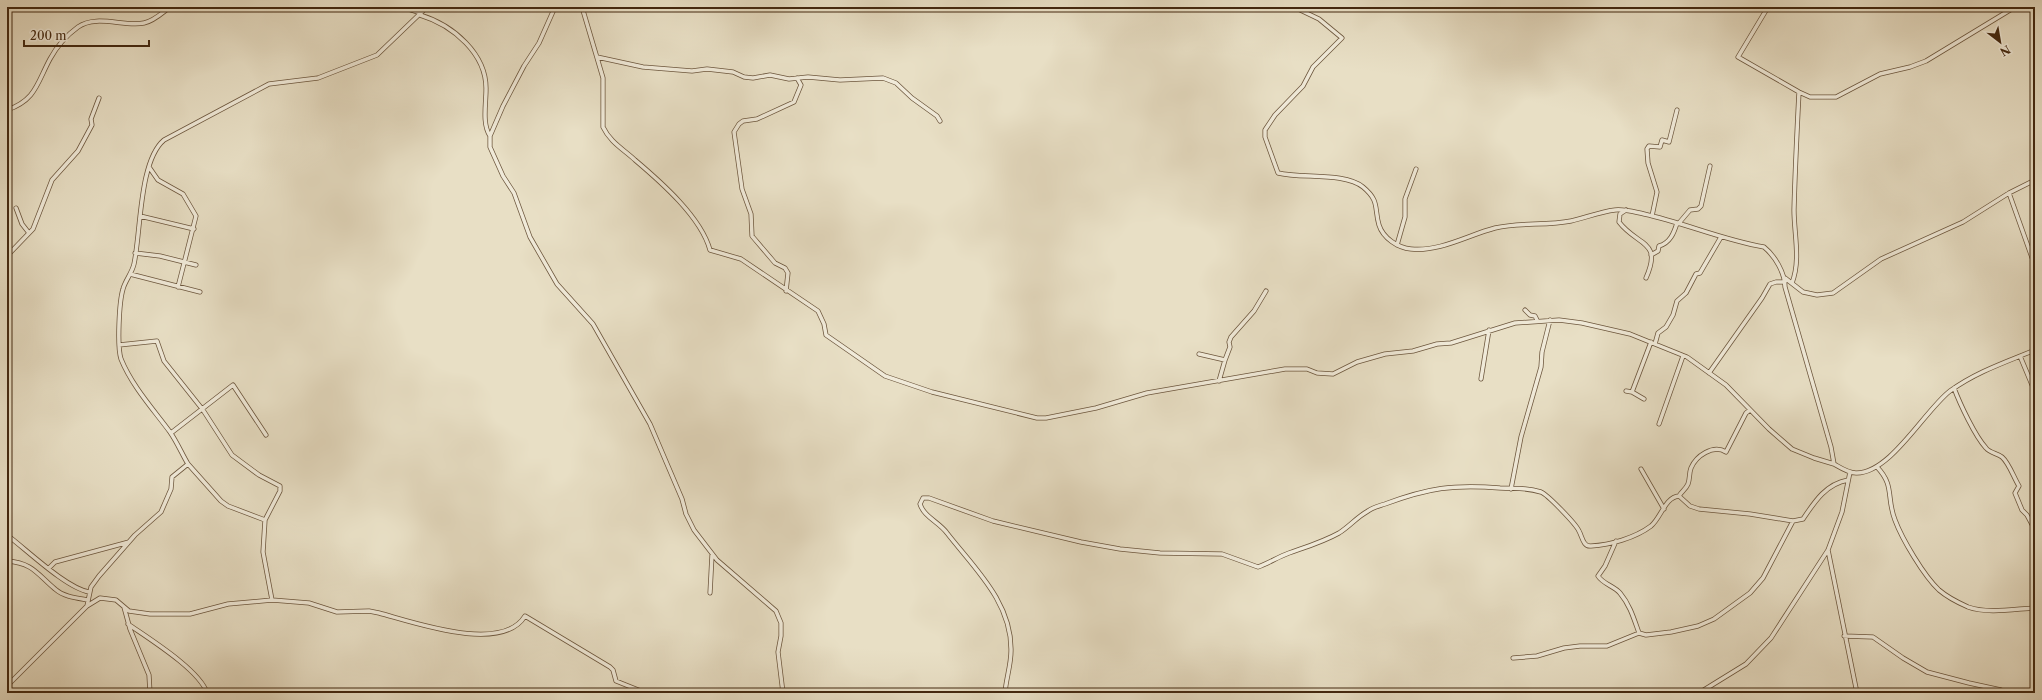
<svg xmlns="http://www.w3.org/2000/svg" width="2042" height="700" viewBox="0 0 2042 700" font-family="'Libre Caslon Text',serif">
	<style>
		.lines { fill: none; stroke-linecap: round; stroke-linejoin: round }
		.minor-casing { stroke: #6c563d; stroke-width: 5 }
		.minor { stroke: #f0ead9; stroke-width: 3.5 }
	</style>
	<rect width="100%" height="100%" fill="#e8dfc5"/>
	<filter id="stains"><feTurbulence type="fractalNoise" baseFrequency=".005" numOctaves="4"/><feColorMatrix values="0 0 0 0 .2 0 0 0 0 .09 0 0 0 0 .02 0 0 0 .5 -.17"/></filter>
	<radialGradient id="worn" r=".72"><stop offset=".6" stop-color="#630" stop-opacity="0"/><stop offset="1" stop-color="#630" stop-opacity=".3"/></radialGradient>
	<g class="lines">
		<defs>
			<path id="minor" d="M332,7h9
				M402,7l19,6
				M555,7l-16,36 -15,23 -21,40 -13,30v11l13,29 11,17 16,44 27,47 36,40 57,100 32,75 4,15 8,16 23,30 59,51 5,12v13l-3,16 5,41
				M582,7l21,71v49c7,15 20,22 32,33 26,22 66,57 75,90l31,9 77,52 6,13 2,11 59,41 47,16 105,26h9l50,-10 51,-15 138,-24h22l10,4 16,1 24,-12 28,-8 28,-3 24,-7 14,-1 64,-20 44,-3 23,3 48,11 57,23 39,28 43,44 23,20 22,9 20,6
				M1294,7l25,12 23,19 -29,29 -10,19 -28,29 -10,15v7l13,36c24,6 66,-1 85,14 17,14 11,21 16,38 4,13 19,23 32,24 29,3 57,-14 84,-21 25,-6 51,-2 76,-7 14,-3 28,-9 44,-11 10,-1 19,2 29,4 41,9 79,26 120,33 11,9 21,26 21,40l46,160 3,17c7,4 14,9 22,9 34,1 69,-63 94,-82 26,-19 56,-29 85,-41
				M1768,7l-30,50 61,35 11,5h26l44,-23 30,-7 16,-6 89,-54
				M420,15c33,10 67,39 66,75 0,14 -4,34 4,46
				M597,57l46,10 49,4 15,-2 26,3 11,5 9,1 17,-3 19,4 19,-2 32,3 43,-2 13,5 16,15 25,18 3,5
				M7,110c29,-10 30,-27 43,-51 7,-13 17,-24 28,-32 18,-13 46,0 66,-4 10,-2 18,-10 26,-16
				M149,167l9,13 25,14 13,22 -18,71
				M2009,193l26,73
				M16,208l6,16 7,9
				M1626,210l-6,4 -1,8c18,24 44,18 27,56
				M140,216l54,13
				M1652,216l5,-24 -9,-29 -1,-14 2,-3 11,1 2,-7 7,2 8,-32
				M1679,223l11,-13 8,-1 3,-3 9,-40
				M1397,245l8,-28v-18l11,-30
				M135,253l25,3 36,9
				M1651,255l7,-4 1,-5c11,-3 15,-13 18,-23
				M7,256l26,-27 19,-49 26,-29 14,-26 -1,-6 8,-21
				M130,274l70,18
				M1785,278l18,14 14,3 16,-2 48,-34 82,-37 46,-29 26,-13
				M1792,283c9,-23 2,-49 2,-73 1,-39 3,-79 5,-118
				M786,291l2,-18 -3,-5 -10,-5 -23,-27 -1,-22 -9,-25 -8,-57 5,-8 4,-3 14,-2 37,-17 7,-17 -4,-7
				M1525,310l5,5 5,1 2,4
				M1655,344l3,-11 8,-6 7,-12 4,-14 9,-8 10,-19 4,-1 21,-36
				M119,345l38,-4 7,20 39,49 29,45 27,20 21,11v5l-15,29
				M1199,354l26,6 -6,21
				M2020,356l15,36
				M1225,360l5,-13 -1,-5 2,-5 23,-26 12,-20
				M1709,373l53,-75 8,-14 6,-2h9
				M1481,379l8,-49
				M1954,388c6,16 21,48 32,60 4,5 11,5 16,9 7,6 12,21 17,29l-4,7 7,17 5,5 8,15
				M1626,391l6,1 12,7
				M1632,392l19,-50
				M1659,424l24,-68
				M171,433l62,-48 33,50
				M188,464l33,37 7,5 37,14 -2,32 9,48
				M1877,467c18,19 9,30 18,53 7,19 29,56 44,70 7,6 20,13 29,17 19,7 47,2 67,1
				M1641,469l23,40
				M1511,489l10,-52 20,-70 1,-15 8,-32
				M1679,496c2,-4 7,-7 9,-12 2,-5 1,-11 3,-16 5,-12 22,-24 35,-16l20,-39 4,-3
				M7,535c20,15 59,53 82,57
				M1616,541l-11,25 -7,10c5,8 16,10 22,17 10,12 14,26 19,40
				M1828,550l29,143
				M7,561c26,2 30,13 48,28 9,8 21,9 33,11
				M49,568l6,-6 74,-20
				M710,593l2,-38
				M87,606l4,-19 8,-11 36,-41 26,-23 10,-23 1,-12 16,-13c-6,-10 -11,-22 -18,-32 -17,-23 -38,-46 -49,-73 -4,-12 -2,-57 2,-70 2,-8 9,-16 11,-25 7,-32 5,-103 30,-124l105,-56 49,-6 59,-23 50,-48
				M124,607l6,22 19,46 1,18
				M128,624c20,14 72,46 79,69
				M1844,636l29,1 30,21 24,14 42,11 32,7 7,3
				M1513,658l24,-2 27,-8 16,-2h27l32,-13 7,2 25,-3 27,-6 16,-7 36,-26 13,-15 30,-57 10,-2c12,-18 23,-35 45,-39
				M7,686l80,-80 13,-8 16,2 13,11 21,3h40l38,-10 44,-4 37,3 28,9 32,-1 10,2c34,9 123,41 146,3l85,51 3,3 3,11 30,12
				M1005,693c1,-14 6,-28 6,-42 1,-49 -37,-83 -64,-118 -8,-11 -23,-16 -27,-29l3,-6h6l64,23 88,21 39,7 40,4 62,1 36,13c11,-4 20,-10 31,-14 17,-6 34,-11 50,-20 11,-7 18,-16 29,-22 5,-4 11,-5 17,-7 43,-16 69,-20 115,-16 16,1 25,-1 41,4 7,3 35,32 38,39 3,5 4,16 12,15 19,-1 44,-8 60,-20 10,-8 14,-29 28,-30l11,10 9,3 51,5 43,7
				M1699,693l47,-29 25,-26 57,-88 14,-38 8,-40"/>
		</defs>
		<!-- minor casing -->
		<use href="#minor" class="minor-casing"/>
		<!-- minor -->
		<use href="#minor" class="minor"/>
	</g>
	<!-- margin -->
	<rect width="2042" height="700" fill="none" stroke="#e8dfc5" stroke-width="24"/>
	<rect x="8" y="8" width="2026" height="684" fill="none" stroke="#432810" stroke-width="2"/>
	<rect x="12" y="12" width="2018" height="676" fill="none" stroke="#432810"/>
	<!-- north arrow -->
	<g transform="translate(2000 42) rotate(149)" stroke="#f0ead9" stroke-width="3" paint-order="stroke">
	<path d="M0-3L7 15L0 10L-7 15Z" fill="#432810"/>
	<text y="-6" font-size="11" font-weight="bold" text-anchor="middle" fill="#432810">N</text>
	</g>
	<!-- scale -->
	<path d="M24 40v6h125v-6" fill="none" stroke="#432810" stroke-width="2"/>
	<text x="30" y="40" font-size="12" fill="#432810" stroke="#f0ead9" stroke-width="3" paint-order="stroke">200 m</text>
	<rect width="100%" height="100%" filter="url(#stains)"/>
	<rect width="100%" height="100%" fill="url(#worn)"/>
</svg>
